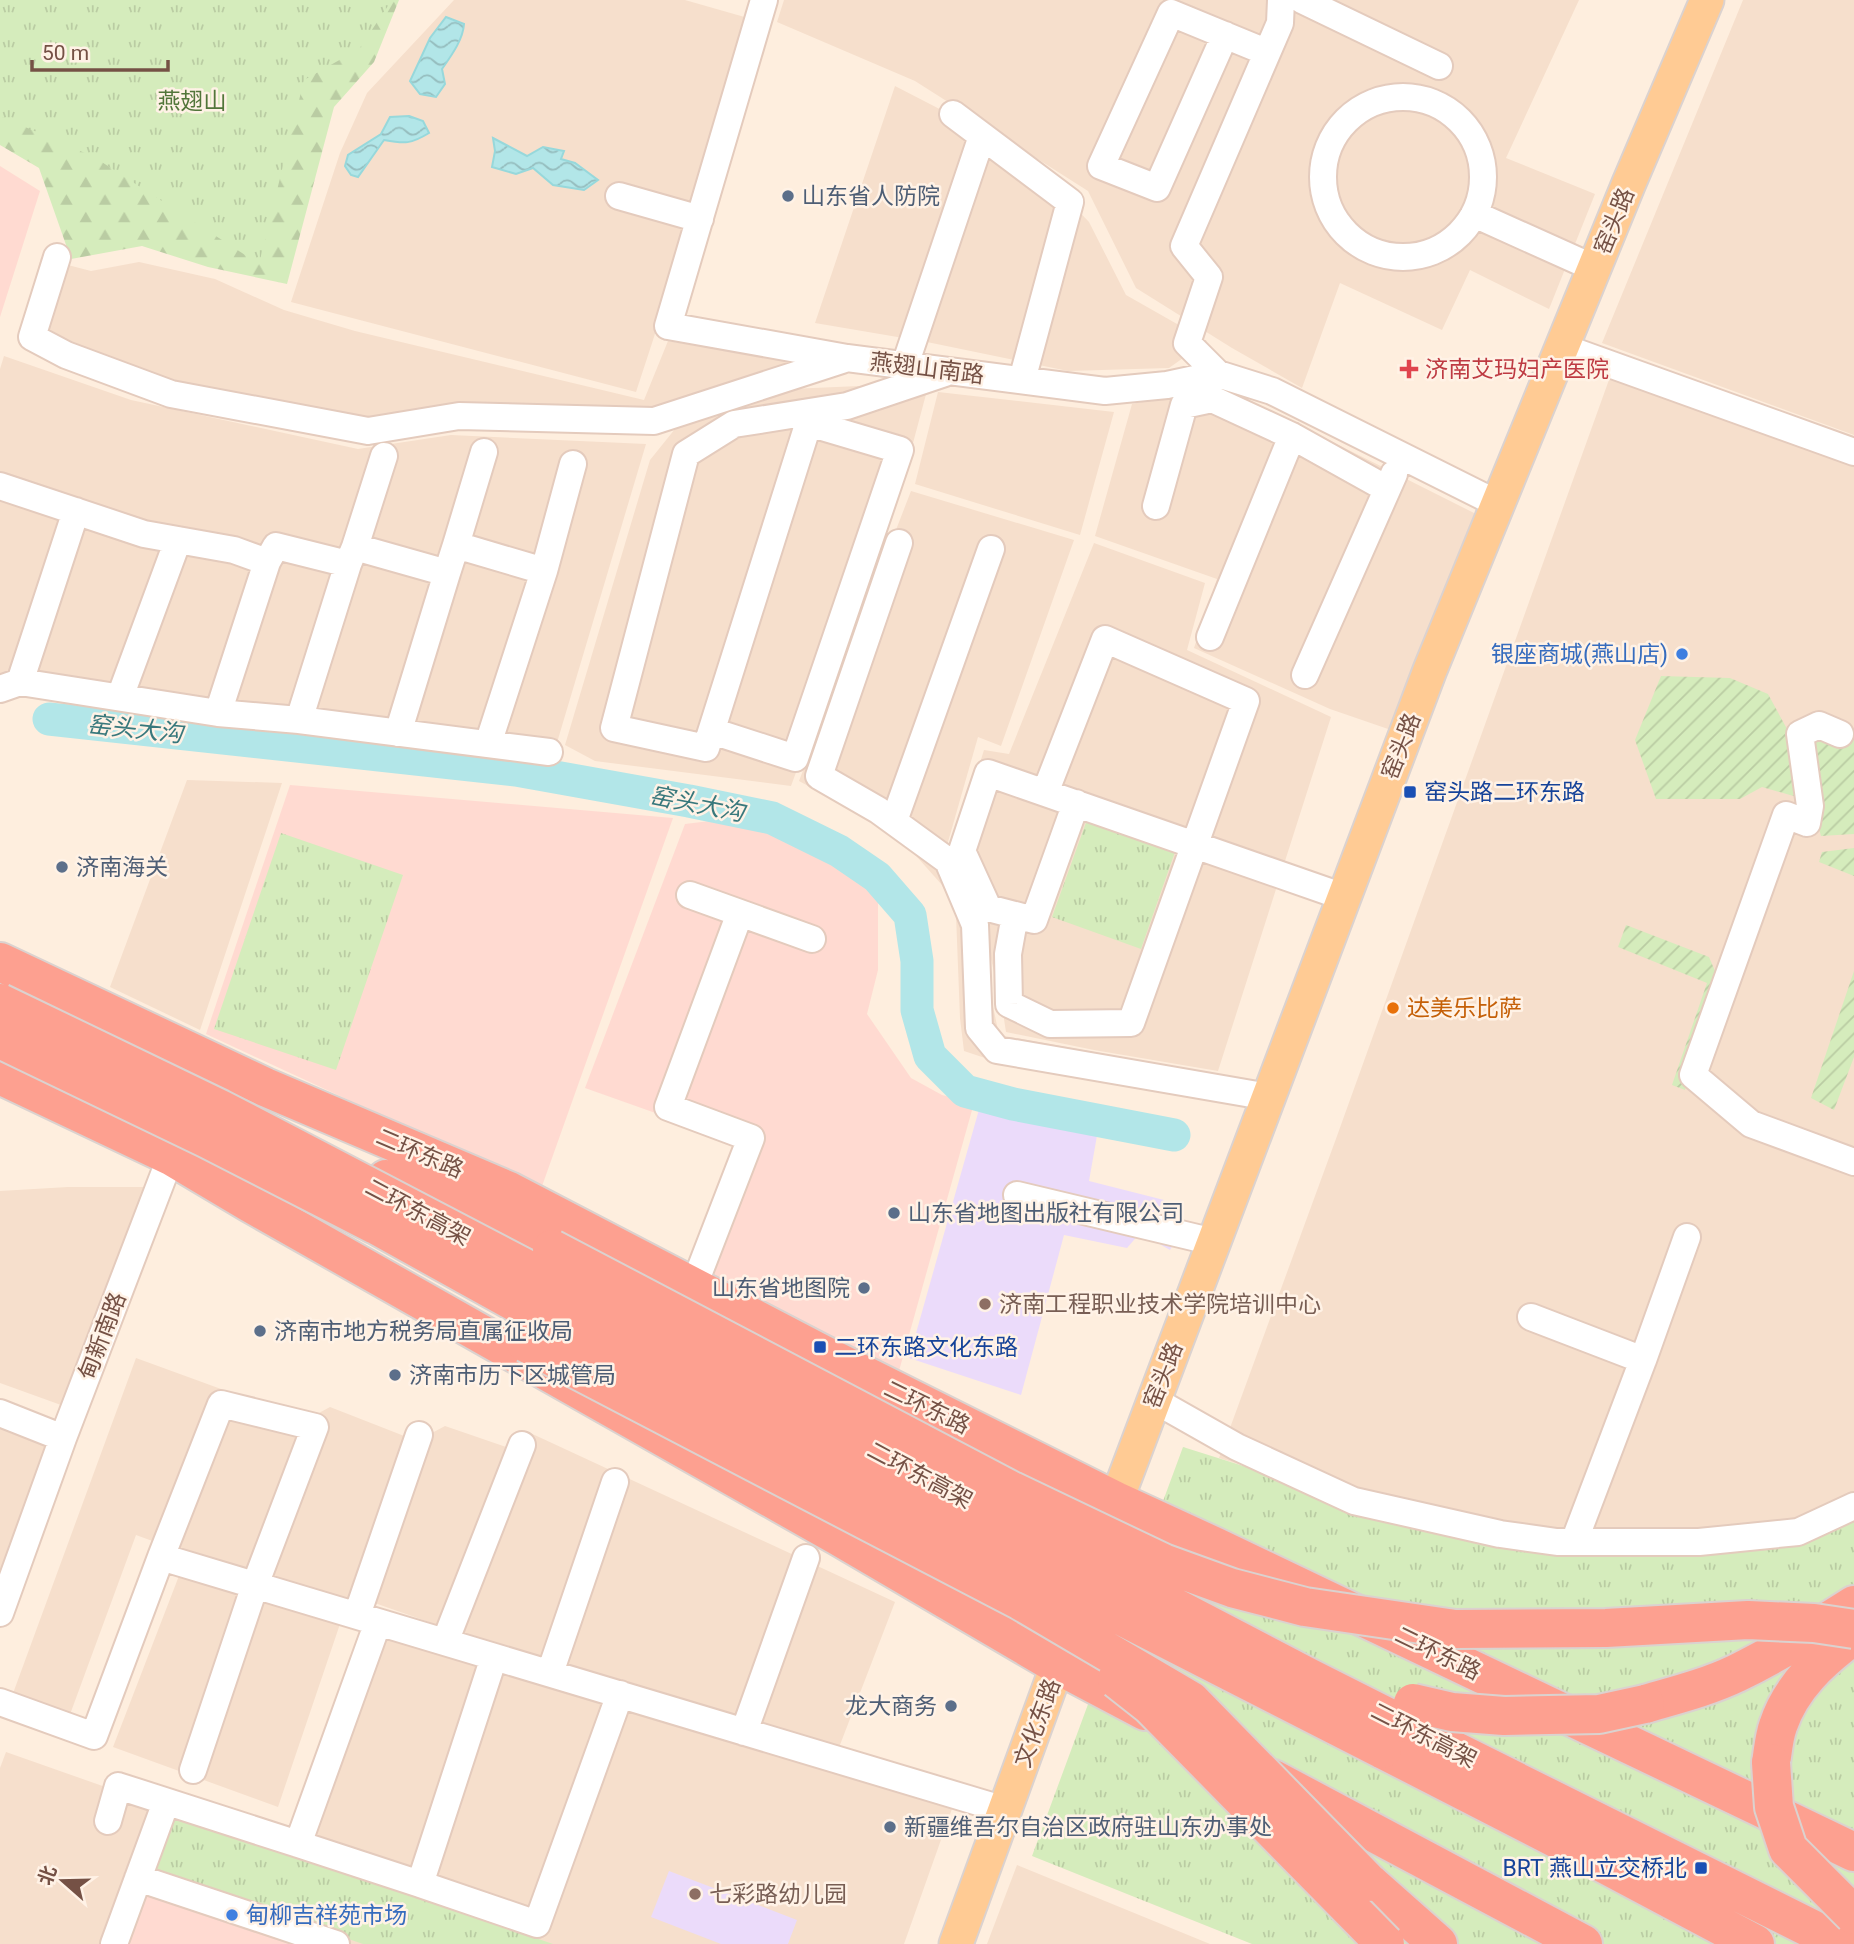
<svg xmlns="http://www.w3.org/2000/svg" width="1854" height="1944" viewBox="0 0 1854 1944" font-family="Roboto,'Noto Sans SC',sans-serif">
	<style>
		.residential { fill: #f6dfcc }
		.commercial { fill: #ffdad1 }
		.education { fill: #ebdbfa }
		.forest { fill: url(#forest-firs) }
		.park { fill: url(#park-tufts) }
		.garden { fill: url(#garden-furrows) }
		.water { fill: url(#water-waves); stroke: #97d8db; stroke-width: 2 }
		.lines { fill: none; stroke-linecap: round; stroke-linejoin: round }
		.river { stroke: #b2e6e8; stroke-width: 33 }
		.minor-casing { stroke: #e4cbbd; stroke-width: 30 }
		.major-casing { stroke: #dbd2cf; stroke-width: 37 }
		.highway-casing { stroke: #dbd2cf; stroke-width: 42 }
		.minor { stroke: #fff; stroke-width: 26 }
		.major { stroke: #ffcb94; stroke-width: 33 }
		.highway { stroke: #fda090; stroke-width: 38 }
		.highway-bridge-casing { stroke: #dbd2cf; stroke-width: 42; stroke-linecap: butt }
		.highway-bridge { stroke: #fda090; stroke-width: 38 }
		.service-dot { fill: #5c6f8a; stroke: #fff2e6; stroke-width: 2.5 }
		.health-dot { fill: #e0444e; stroke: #fff2e6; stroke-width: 2.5 }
		.shop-dot { fill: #3f7fe0; stroke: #fff2e6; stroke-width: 2.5 }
		.transit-dot { fill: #1a4fb4; stroke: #fff2e6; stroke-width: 2.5 }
		.food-dot { fill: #e8710a; stroke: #fff2e6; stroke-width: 2.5 }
		.education-dot { fill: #8d6e63; stroke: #fff2e6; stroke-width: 2.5 }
		.labels { text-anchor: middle; stroke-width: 5; stroke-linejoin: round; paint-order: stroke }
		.park-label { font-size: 23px; fill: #52763a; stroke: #fff2e6 }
		.service-label { font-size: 23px; fill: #4e5e75; stroke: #fff2e6; text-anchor: start }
		.street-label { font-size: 23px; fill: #755145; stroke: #fff2e6 }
		.health-label { font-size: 23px; fill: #be3a42; stroke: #fff2e6; text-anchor: start }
		.shop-label { font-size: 23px; fill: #366cbe; stroke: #fff2e6; text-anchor: end }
		.transit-label { font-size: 23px; fill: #164399; stroke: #fff2e6; text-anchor: start }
		.food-label { font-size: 23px; fill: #c56008; stroke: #fff2e6; text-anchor: start }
		.education-label { font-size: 23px; fill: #785e54; stroke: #fff2e6; text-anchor: start }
		.water-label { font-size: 24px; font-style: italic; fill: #38787c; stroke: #fff2e6 }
	</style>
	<defs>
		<pattern id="forest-firs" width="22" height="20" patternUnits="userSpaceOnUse" patternTransform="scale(1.75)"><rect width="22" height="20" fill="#d5ecbc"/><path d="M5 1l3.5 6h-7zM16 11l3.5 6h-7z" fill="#bacca3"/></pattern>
		<pattern id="park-tufts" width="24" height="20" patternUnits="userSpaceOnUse" patternTransform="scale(1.75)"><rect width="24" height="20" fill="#d5ecbc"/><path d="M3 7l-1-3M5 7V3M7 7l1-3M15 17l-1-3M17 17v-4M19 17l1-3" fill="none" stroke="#bacca3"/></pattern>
		<pattern id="garden-furrows" width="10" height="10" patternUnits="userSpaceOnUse" patternTransform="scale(1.75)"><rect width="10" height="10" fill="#d5ecbc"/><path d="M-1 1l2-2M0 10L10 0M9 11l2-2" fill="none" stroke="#bacca3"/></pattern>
		<pattern id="water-waves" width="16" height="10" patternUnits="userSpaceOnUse" patternTransform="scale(1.75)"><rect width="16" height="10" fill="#b2e6e8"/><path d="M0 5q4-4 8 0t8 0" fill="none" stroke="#95bdbe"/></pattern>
	</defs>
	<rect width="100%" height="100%" fill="#feeede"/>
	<!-- residential -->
	<path class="residential" d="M454,0h231l63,18 -94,319 -18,55 -345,-90 49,-149 27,-60z
		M784,0h795l-73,158 89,36 -46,115 -79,-39 -28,60 -102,-47 -38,105 -70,-40 -96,-60 -48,-97 -173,-110 -138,-59z
		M1743,0h111v435l-252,-92z
		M895,86l126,65 68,71 37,73 81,46 -38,27 -101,3 -141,-29 -112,-19z
		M41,258l50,13 48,-9 76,17 69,31 71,21 289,69 24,-59 177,28 -55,20 139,-6 -28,105 -110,298 -196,-25 -30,-16 85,-285 29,-36 -216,1 -95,16 -344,-99 5,-42z
		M4,356l127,44 227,49 93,-14 195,9 -93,312 -489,-51 -64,-24v-312z
		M1610,377l244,88v1032l-48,30 -272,23 -131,-34 -184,-58 118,-322z
		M1221,386l257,129 -87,215 -61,-21 -136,-61 23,-69 -122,-43 37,-132z
		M938,392l176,20 -34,123 -165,-51z
		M911,491l163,49 -73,206 -23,-9 -30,105 31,70 2,37 18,86 236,42 -4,26 -240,-43 -27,-9 -4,-33 -4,-103 -14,-30 -32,-36 -61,-41 -50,-27z
		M1094,543l111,40 -18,67 144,67 -113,354 -124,-21 -88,-18 -4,-26 -14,-60 -32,-107 28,-89 25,4z
		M187,780l95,3 -82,247 -90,-43z
		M68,1187h78l-85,218 -61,-22v-192z
		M136,1358l170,62 24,-13 87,34 28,-15 64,22 -63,180 -77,-27 -41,4 -192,-70 -71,193 -57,-21z
		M0,1412l66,24 -66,175z
		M526,1431l369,171 -57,148 -384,-116z
		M182,1568l158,56 -62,183 -165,-60z
		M391,1619l562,187 -49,138h-904v-176l6,-16 301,106z
		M1017,1865l193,79h-223z"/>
	<!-- commercial -->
	<path class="commercial" d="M0,166l40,25 -40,126z
		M290,785l383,33 -132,371 -335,-155z
		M772,818l62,26 44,58v68l-11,44 44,64 31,17 32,8 -77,275 -193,-94 50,-136 -169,-60 100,-264 33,-4z
		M161,1833l161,111h-201z"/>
	<!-- education -->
	<path class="education" d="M980,1106l118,24 -9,51 75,19 -9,13 29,12 -14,25 -30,-17 -13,15 -63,-13 -43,160 -112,-37z
		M669,1871l128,49 -9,24h-67l-70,-27z"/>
	<!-- forest -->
	<path class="forest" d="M0,0h399l-25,62 -40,45 -47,177 -79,-17 -66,-21 -71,13 -32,-91 -39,-23z"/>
	<!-- park -->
	<path class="park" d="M0,0h392l-33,49 -55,31 -45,184 -165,-107 -94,-41z
		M1088,817l88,32 -35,100 -89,-32z
		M281,833l122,42 -67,195 -122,-41z
		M1183,1447l220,69 131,34 272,-23 48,-30v447h-602l-220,-88z
		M151,1805l402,139h-190l-232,-80z"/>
	<!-- garden -->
	<path class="garden" d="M1661,676l69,2 38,16 25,46 14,60 -45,-13 -22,12h-84l-21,-59z
		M1854,729v105l-33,2 -7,-25 -5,-72 21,-6 18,9z
		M1854,848v28l-35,-14 3,-10z
		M1626,925l83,32 9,21 -33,112 -13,-5 35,-102 -89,-36z
		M1854,971v86l-20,53 -23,-12z"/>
	<!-- water -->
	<path class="water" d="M446,17l18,7c-1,16 -13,32 -22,45l3,15 -9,13 -16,-3 -10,-13 20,-43z
		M409,116l14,5 6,12c-18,11 -24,11 -45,7l-26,37 -7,-2 -6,-9 3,-11 33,-21 9,-17z
		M493,138l34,18 16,-9 21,4 -3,8 14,4 23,17 -14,10 -31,-5 -20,-17 -17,6 -24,-7 3,-16z"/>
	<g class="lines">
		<!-- river -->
		<path class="river" d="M49,719l467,51 173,31 83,17 67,33 38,26 33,38 7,46v49l13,46 35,35 48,13 161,31"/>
		<defs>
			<path id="minor" d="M764,0l-96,326 179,32 258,33 62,-6 51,-11 54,17 226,113
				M1302,0l137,66
				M1225,35l-68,153 -56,-22 70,-153 90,37
				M1323 177a80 80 0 1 1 160 0a80 80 0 1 1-160 0Z
				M953,114l117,88 -48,178
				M619,196l81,23
				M1474,214l120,54
				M57,257l-25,80 34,18 105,39 197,37 91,-15 195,5 188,-61
				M1562,347l292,105
				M905,365l77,-229
				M1218,374l-31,-31 22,-66 -25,-31 96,-223 1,-23
				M812,412l-106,336 -92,-20 72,-274 48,-30 113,-18 98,-33
				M0,486l144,48 90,16 33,12 9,-16 72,18 7,-17 92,26 9,-28 88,26
				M1156,506l28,-101 28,-6 80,37
				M899,543l-80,233 59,34 70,51 27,64 4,103 18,22 272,47
				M456,545l28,-93
				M355,547l29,-91
				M1210,637l82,-201 95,53
				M1305,675l89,-201
				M20,682l198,31 81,7 250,32
				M0,689l20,-7 56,-171
				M120,697l58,-157
				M218,713l49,-151
				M299,720l49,-156
				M712,731l83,27 105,-308 -91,-27
				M398,733l49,-160
				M1840,734l-21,-9 -19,9 10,72 -3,17 -21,-8 -93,260 58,49 103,38
				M488,744l56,-173 29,-107
				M1076,803l-42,117 -46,-12 -26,-57 26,-78 356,124
				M894,821l97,-272
				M690,895l122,44
				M1015,915l-7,39 1,50 41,20 81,-1 115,-322 -141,-62 -60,154
				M1017,1195l197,47
				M693,1288l58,-150 -83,-31 72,-194
				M1531,1317l112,43 -69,182
				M1643,1360l44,-123
				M1154,1400l83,47 117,54 146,33 57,8h142l99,-10 56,-26
				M0,1413l63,25
				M161,1557l60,-153 94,23 -60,158 -62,185
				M0,1613l63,-175 113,-295
				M357,1615l62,-180
				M378,1622l-80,222 122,40 74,-227
				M445,1642l77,-197
				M550,1673l65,-191
				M0,1702l94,34 67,-179 844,253
				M744,1732l62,-174
				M108,1821l10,-35 180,58
				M138,1878l198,66
				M420,1884l117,40 83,-230
				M114,1944l52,-142"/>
			<path id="major" d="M1107,1525l323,-855 199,-487 78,-183
				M956,1944l110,-302"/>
			<path id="highway" d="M0,962l265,125 244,104 317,165 290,145 100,46 638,305
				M0,1075l171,81 79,47 588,333 220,129 87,46
				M386,1179l166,70
				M1645,1704c31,-9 63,-17 92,-31 41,-20 79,-44 117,-68
				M1399,1723l443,221
				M1382,1749l187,96 186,99
				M1771,1763c2,-12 3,-26 7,-37 13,-40 43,-66 76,-91
				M1273,1779l310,165
				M1368,1882l70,62"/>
		</defs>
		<!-- minor casing -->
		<use href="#minor" class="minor-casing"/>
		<!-- major casing -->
		<use href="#major" class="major-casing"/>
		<!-- highway casing -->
		<use href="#highway" class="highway-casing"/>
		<!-- minor -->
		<use href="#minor" class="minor"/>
		<!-- major -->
		<use href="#major" class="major"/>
		<!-- highway -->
		<use href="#highway" class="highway"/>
		<defs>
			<path id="highway-bridge" d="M0,1003l220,106 1090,569 89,45
				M0,1039l206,99 170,87 240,133 766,391
				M552,1249l460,242 151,72 69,25 73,19 150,22 151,-1 142,-8 66,3 40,6
				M526,1343l495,258 170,100 177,181
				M1117,1679l33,26 235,239
				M1413,1703l39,9 52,4 95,-2 46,-10
				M1771,1763l3,44 14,42 66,66"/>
		</defs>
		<!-- highway-bridge casing -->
		<use href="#highway-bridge" class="highway-bridge-casing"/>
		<!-- highway-bridge -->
		<use href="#highway-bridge" class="highway-bridge"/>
	</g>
	<!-- markers -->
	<g class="service-dot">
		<circle cx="788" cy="196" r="7"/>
		<circle cx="62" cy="867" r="7"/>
		<circle cx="894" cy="1213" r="7"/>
		<circle cx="864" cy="1288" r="7"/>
		<circle cx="260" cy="1331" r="7"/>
		<circle cx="395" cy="1375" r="7"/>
		<circle cx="951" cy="1706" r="7"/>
		<circle cx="890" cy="1827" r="7"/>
	</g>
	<path class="health-dot" d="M1405.5 358.5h7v7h7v7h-7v7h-7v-7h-7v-7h7z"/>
	<g class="shop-dot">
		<circle cx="1682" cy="654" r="7"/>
		<circle cx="232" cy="1915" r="7"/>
	</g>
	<g class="transit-dot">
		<rect x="1403" y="785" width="14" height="14" rx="3.5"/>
		<rect x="813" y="1340" width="14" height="14" rx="3.5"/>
		<rect x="1694" y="1861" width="14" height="14" rx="3.5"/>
	</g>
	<circle class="food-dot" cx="1393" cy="1008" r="7"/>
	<g class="education-dot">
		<circle cx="985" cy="1304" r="7"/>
		<circle cx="695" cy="1894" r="7"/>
	</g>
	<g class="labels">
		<!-- park labels -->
		<g class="park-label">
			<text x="192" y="109">燕翅山</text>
		</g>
		<!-- service labels -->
		<g class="service-label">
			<text x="802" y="204">山东省人防院</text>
			<text x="76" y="875">济南海关</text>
			<text x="908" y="1221">山东省地图出版社有限公司</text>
			<text x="850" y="1296" text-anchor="end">山东省地图院</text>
			<text x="274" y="1339">济南市地方税务局直属征收局</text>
			<text x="409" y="1383">济南市历下区城管局</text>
			<text x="937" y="1714" text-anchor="end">龙大商务</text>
			<text x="904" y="1835">新疆维吾尔自治区政府驻山东办事处</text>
		</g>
		<!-- street labels -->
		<g class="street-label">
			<text transform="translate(1614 221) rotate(-68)" y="8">窑头路</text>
			<text transform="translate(927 368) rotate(7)" y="8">燕翅山南路</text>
			<text transform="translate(1401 746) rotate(-69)" y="8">窑头路</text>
			<text transform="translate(420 1153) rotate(23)" y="8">二环东路</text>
			<text transform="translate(418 1212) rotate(28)" y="8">二环东高架</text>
			<text transform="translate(102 1336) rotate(-69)" y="8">甸新南路</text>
			<text transform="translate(1163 1375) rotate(-69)" y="8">窑头路</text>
			<text transform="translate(927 1407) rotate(26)" y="8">二环东路</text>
			<text transform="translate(920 1475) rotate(28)" y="8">二环东高架</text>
			<text transform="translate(1438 1653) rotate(26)" y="8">二环东路</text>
			<text transform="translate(1037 1723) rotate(-70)" y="8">文化东路</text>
			<text transform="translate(1424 1735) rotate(27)" y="8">二环东高架</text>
		</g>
		<!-- health labels -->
		<g class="health-label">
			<text x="1425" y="377">济南艾玛妇产医院</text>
		</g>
		<!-- shop labels -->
		<g class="shop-label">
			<text x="1668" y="662">银座商城(燕山店)</text>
			<text x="246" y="1923" text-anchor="start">甸柳吉祥苑市场</text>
		</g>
		<!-- transit labels -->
		<g class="transit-label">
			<text x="1424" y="800">窑头路二环东路</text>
			<text x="834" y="1355">二环东路文化东路</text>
			<text x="1687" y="1876" text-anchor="end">BRT 燕山立交桥北</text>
		</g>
		<!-- food labels -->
		<g class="food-label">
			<text x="1407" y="1016">达美乐比萨</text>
		</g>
		<!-- education labels -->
		<g class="education-label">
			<text x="999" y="1312">济南工程职业技术学院培训中心</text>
			<text x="709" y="1902">七彩路幼儿园</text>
		</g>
		<!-- water labels -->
		<g class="water-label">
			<text transform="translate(135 729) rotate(6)" y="8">窑头大沟</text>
			<text transform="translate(697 804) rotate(11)" y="8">窑头大沟</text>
		</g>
	</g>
	<!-- north arrow -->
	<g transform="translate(63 1881) rotate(290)" stroke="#fff2e6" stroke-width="5" paint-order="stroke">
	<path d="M0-5L12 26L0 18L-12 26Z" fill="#755145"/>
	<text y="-10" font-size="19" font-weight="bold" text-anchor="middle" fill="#755145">北</text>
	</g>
	<!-- scale -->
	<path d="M32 60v10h136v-10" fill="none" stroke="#755145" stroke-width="3.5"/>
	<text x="42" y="60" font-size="21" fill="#755145" stroke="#fff2e6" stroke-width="5" paint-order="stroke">50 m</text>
</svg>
